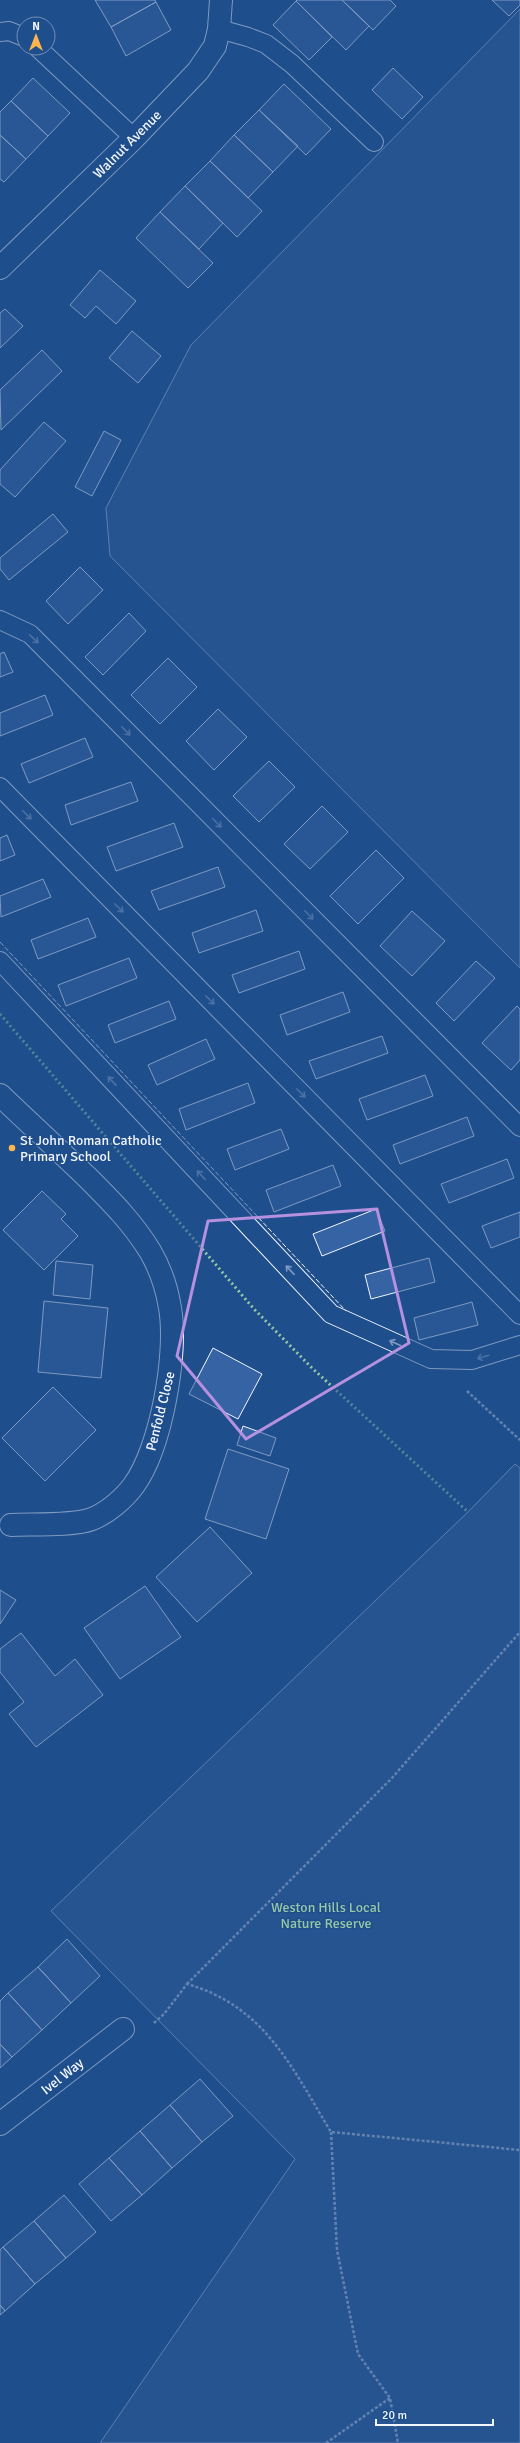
<svg xmlns="http://www.w3.org/2000/svg" width="520" height="2443" viewBox="0 0 520 2443" font-family="Signika,sans-serif">
	<style>
		.built { fill: #305b95; stroke: #a8bbd7 }
		.building { fill: #3563a3; stroke: #f2f6ff }
		.lines { fill: none; stroke-linecap: round; stroke-linejoin: round }
		.service-casing { stroke: #f2f6ff; stroke-width: 20 }
		.minor-casing { stroke: #f2f6ff; stroke-width: 24 }
		.path { stroke: #b3c4dc; stroke-width: 2.5; stroke-dasharray: 3 2; stroke-linecap: butt }
		.service { stroke: #1f4e8c; stroke-width: 18 }
		.minor { stroke: #1f4e8c; stroke-width: 22 }
		.hedge { stroke: #97c8a6; stroke-width: 3; stroke-dasharray: 2 3; stroke-linecap: butt }
		.fence { stroke: #f2f6ff; stroke-width: 1; stroke-dasharray: 5 2; stroke-linecap: butt }
		.oneway { stroke: #7e9ac0 }
		.marked { fill: none; stroke: #b691df; stroke-width: 3; stroke-linejoin: round }
		.poi-dot { fill: #ffb74d; stroke: #1f4e8c; stroke-width: 1.5 }
		.labels { text-anchor: middle; stroke-width: 3; stroke-linejoin: round; paint-order: stroke }
		.street-label { font-size: 14px; fill: #f2f6ff; stroke: #1f4e8c }
		.poi-label { font-size: 14px; fill: #f2f6ff; stroke: #1f4e8c; text-anchor: start }
		.park-label { font-size: 14px; fill: #97c8a6; stroke: #1f4e8c }
	</style>
	<rect width="100%" height="100%" fill="#1f4e8c"/>
	<!-- built -->
	<path class="built" d="M520,9v959l-410,-412 -4,-48 85,-163z
		M515,1464l5,4v975h-420l195,-284 -244,-248 417,-399z"/>
	<!-- building -->
	<path class="building" d="M95,0h60l1,2 -45,25z
		M297,0h45l27,26 -23,24 -50,-49z
		M342,0h48l6,6 -23,24z
		M492,0h28v5l-11,11z
		M296,1l36,36 -23,23 -36,-35z
		M156,2l15,28 -45,26 -15,-29z
		M393,68l30,29 -21,22 -30,-29z
		M33,78l37,35 -22,23 -37,-35z
		M284,84l47,45 -25,26 -47,-45z
		M11,101l37,35 -22,23 -26,-24v-23z
		M259,110l39,36 -25,26 -39,-37z
		M0,135l26,24 -22,23 -4,-3z
		M234,135l39,37 -25,26 -38,-37z
		M210,161l52,50 -25,26 -52,-51z
		M185,186l38,37 -24,26 -39,-37z
		M160,212l53,51 -25,25 -52,-50z
		M100,270l36,31 -20,23 -20,-18 -11,12 -15,-13z
		M5,309l18,17 -23,22v-35z
		M132,331l29,25 -23,27 -29,-25z
		M42,350l20,21 -61,59 -1,-40z
		M44,422l22,19 -51,56 -15,-13v-14z
		M104,431l17,9 -29,56 -17,-9z
		M53,514l15,18 -59,48 -9,-11v-11z
		M80,567l23,23 -35,34 -22,-23z
		M129,613l17,18 -43,44 -18,-18z
		M4,652l9,20 -13,5v-23z
		M168,658l29,29 -37,37 -29,-29z
		M45,695l8,20 -53,21v-23z
		M218,709l29,28 -33,33 -28,-29z
		M85,738l8,19 -64,26 -8,-19z
		M269,761l26,26 -36,35 -26,-26z
		M131,782l7,19 -67,24 -6,-20z
		M322,806l26,26 -38,37 -26,-25z
		M174,823l9,24 -67,24 -9,-24z
		M7,835l8,20 -15,6v-23z
		M376,850l28,28 -46,46 -28,-28z
		M218,867l7,20 -66,23 -8,-19z
		M43,879l8,18 -50,20 -1,-21z
		M256,910l7,21 -64,22 -7,-20z
		M412,911l33,30 -33,35 -32,-30z
		M88,918l8,19 -58,22 -7,-19z
		M299,951l6,18 -66,24 -7,-18z
		M129,958l8,20 -71,28 -8,-21z
		M476,961l19,17 -41,43 -18,-18z
		M343,992l7,20 -63,23 -7,-20z
		M169,1001l7,18 -61,24 -7,-18z
		M517,1006l3,3v51l-9,10 -29,-27z
		M382,1036l6,17 -72,26 -7,-18z
		M206,1039l9,20 -58,26 -9,-20z
		M425,1075l8,21 -66,24 -8,-21z
		M248,1083l7,20 -69,27 -7,-21z
		M467,1117l7,19 -74,28 -7,-19z
		M281,1129l8,20 -54,21 -8,-21z
		M507,1159l7,19 -65,25 -8,-19z
		M333,1165l8,21 -67,26 -8,-22z
		M42,1191l24,23 -5,5 17,17 -34,34 -41,-40z
		M376,1209l9,22 -63,25 -9,-22z
		M520,1212v25l-29,11 -9,-22z
		M429,1258l6,24 -64,17 -6,-24z
		M56,1261l37,4 -3,34 -37,-4z
		M44,1301l64,7 -7,70 -63,-6z
		M472,1302l6,23 -59,15 -5,-22z
		M213,1348l49,26 -24,45 -49,-25z
		M53,1387l43,43 -51,51 -43,-43z
		M243,1426l33,12 -6,18 -33,-11z
		M228,1449l61,20 -23,70 -61,-20z
		M210,1527l42,46 -55,49 -41,-45z
		M145,1586l36,51 -61,42 -36,-51z
		M0,1590l16,10 -16,24z
		M21,1633l34,43 20,-17 28,36 -67,52 -27,-33 15,-12 -24,-30v-23z
		M67,1939l33,37 -29,27 -33,-36z
		M38,1967l33,36 -29,27 -34,-37z
		M8,1993l34,37 -30,27 -12,-13v-43z
		M0,2044l12,13 -12,11z
		M200,2079l33,37 -31,26 -32,-37z
		M170,2105l32,37 -30,26 -32,-37z
		M140,2131l32,37 -30,27 -33,-37z
		M109,2158l33,37 -31,26 -32,-37z
		M64,2195l32,37 -30,26 -32,-37z
		M34,2221l32,37 -31,26 -32,-37z
		M3,2247l32,37 -30,27 -5,-6v-55z
		M0,2305l5,6 -5,4z"/>
	<g class="lines">
		<defs>
			<path id="service" d="M219,29l29,8 18,7 26,20 82,78
				M0,32l9,-1 15,6
				M38,48l96,90
				M0,620l30,14 490,493
				M0,787l520,528
				M0,961l331,353 100,45 41,1 48,-15"/>
			<path id="minor" d="M0,268l134,-130 64,-67 17,-25 4,-17 2,-29
				M0,1095c29,28 59,55 88,83 24,24 44,44 62,73 10,17 17,38 20,57 8,45 -9,140 -36,177 -10,14 -27,28 -42,34 -18,7 -61,5 -81,6
				M0,2124l123,-95"/>
		</defs>
		<!-- service casing -->
		<use href="#service" class="service-casing"/>
		<!-- minor casing -->
		<use href="#minor" class="minor-casing"/>
		<!-- path -->
		<path class="path" d="M467,1391l53,49
			M187,1984l205,-206 128,-146
			M154,2023l10,-9 23,-30c78,22 105,84 144,148l189,18
			M331,2132l6,118 21,104 32,44 8,45
			M326,2443l64,-45"/>
		<!-- service -->
		<use href="#service" class="service"/>
		<!-- minor -->
		<use href="#minor" class="minor"/>
		<!-- hedge -->
		<path class="hedge" d="M0,1014l254,295 58,59 156,144"/>
		<!-- fence -->
		<path class="fence" d="M0,942l346,369"/>
	</g>
	<!-- one-way arrows -->
	<defs><path id="oneway-shaft" d="M-6 0H5M1.5-3L5.5 0L1.5 3" fill="none" stroke-width="1.6" stroke-linecap="round" stroke-linejoin="round"/></defs>
	<g class="oneway">
		<use href="#oneway-shaft" transform="translate(34 639) rotate(43)"/>
		<use href="#oneway-shaft" transform="translate(126 731) rotate(45)"/>
		<use href="#oneway-shaft" transform="translate(27 815) rotate(45)"/>
		<use href="#oneway-shaft" transform="translate(217 823) rotate(45)"/>
		<use href="#oneway-shaft" transform="translate(119 908) rotate(45)"/>
		<use href="#oneway-shaft" transform="translate(309 915) rotate(45)"/>
		<use href="#oneway-shaft" transform="translate(210 1000) rotate(45)"/>
		<use href="#oneway-shaft" transform="translate(112 1081) rotate(-133)"/>
		<use href="#oneway-shaft" transform="translate(301 1093) rotate(45)"/>
		<use href="#oneway-shaft" transform="translate(201 1175) rotate(-133)"/>
		<use href="#oneway-shaft" transform="translate(290 1270) rotate(-133)"/>
		<use href="#oneway-shaft" transform="translate(395 1343) rotate(-156)"/>
		<use href="#oneway-shaft" transform="translate(483 1357) rotate(163)"/>
	</g>
	<!-- marked area -->
	<path d="M0 0H520V2443H0ZM377,1209l32,134 -163,96 -69,-83 31,-135z" fill="#1f4e8c" fill-opacity=".55" fill-rule="evenodd"/>
	<path class="marked" d="M377,1209l32,134 -163,96 -69,-83 31,-135z"/>
	<!-- markers -->
	<circle class="poi-dot" cx="12" cy="1148" r="4"/>
	<g class="labels">
		<!-- street labels -->
		<g class="street-label">
			<text transform="translate(127 144) rotate(-45)" y="5">Walnut Avenue</text>
			<text transform="translate(160 1411) rotate(-76)" y="5">Penfold Close</text>
			<text transform="translate(62 2076) rotate(-38)" y="5">Ivel Way</text>
		</g>
		<!-- poi labels -->
		<g class="poi-label">
			<text x="20" y="1145">St John Roman Catholic<tspan x="20" dy="16">Primary School</tspan></text>
		</g>
		<!-- park labels -->
		<g class="park-label">
			<text x="326" y="1912">Weston Hills Local<tspan x="326" dy="16">Nature Reserve</tspan></text>
		</g>
	</g>
	<!-- north arrow -->
	<g transform="translate(36 36)"><circle r="19" fill="#1f4e8c" stroke="#7391ba"/>
	<path d="M0-3L7 15L0 10L-7 15Z" fill="#ffb74d"/>
	<text y="-6" font-size="11" font-weight="bold" text-anchor="middle" fill="#f2f6ff">N</text>
	</g>
	<!-- scale -->
	<path d="M376 2419v6h117v-6" fill="none" stroke="#f2f6ff" stroke-width="2"/>
	<text x="382" y="2419" font-size="12" fill="#f2f6ff" stroke="#1f4e8c" stroke-width="3" paint-order="stroke">20 m</text>
</svg>
